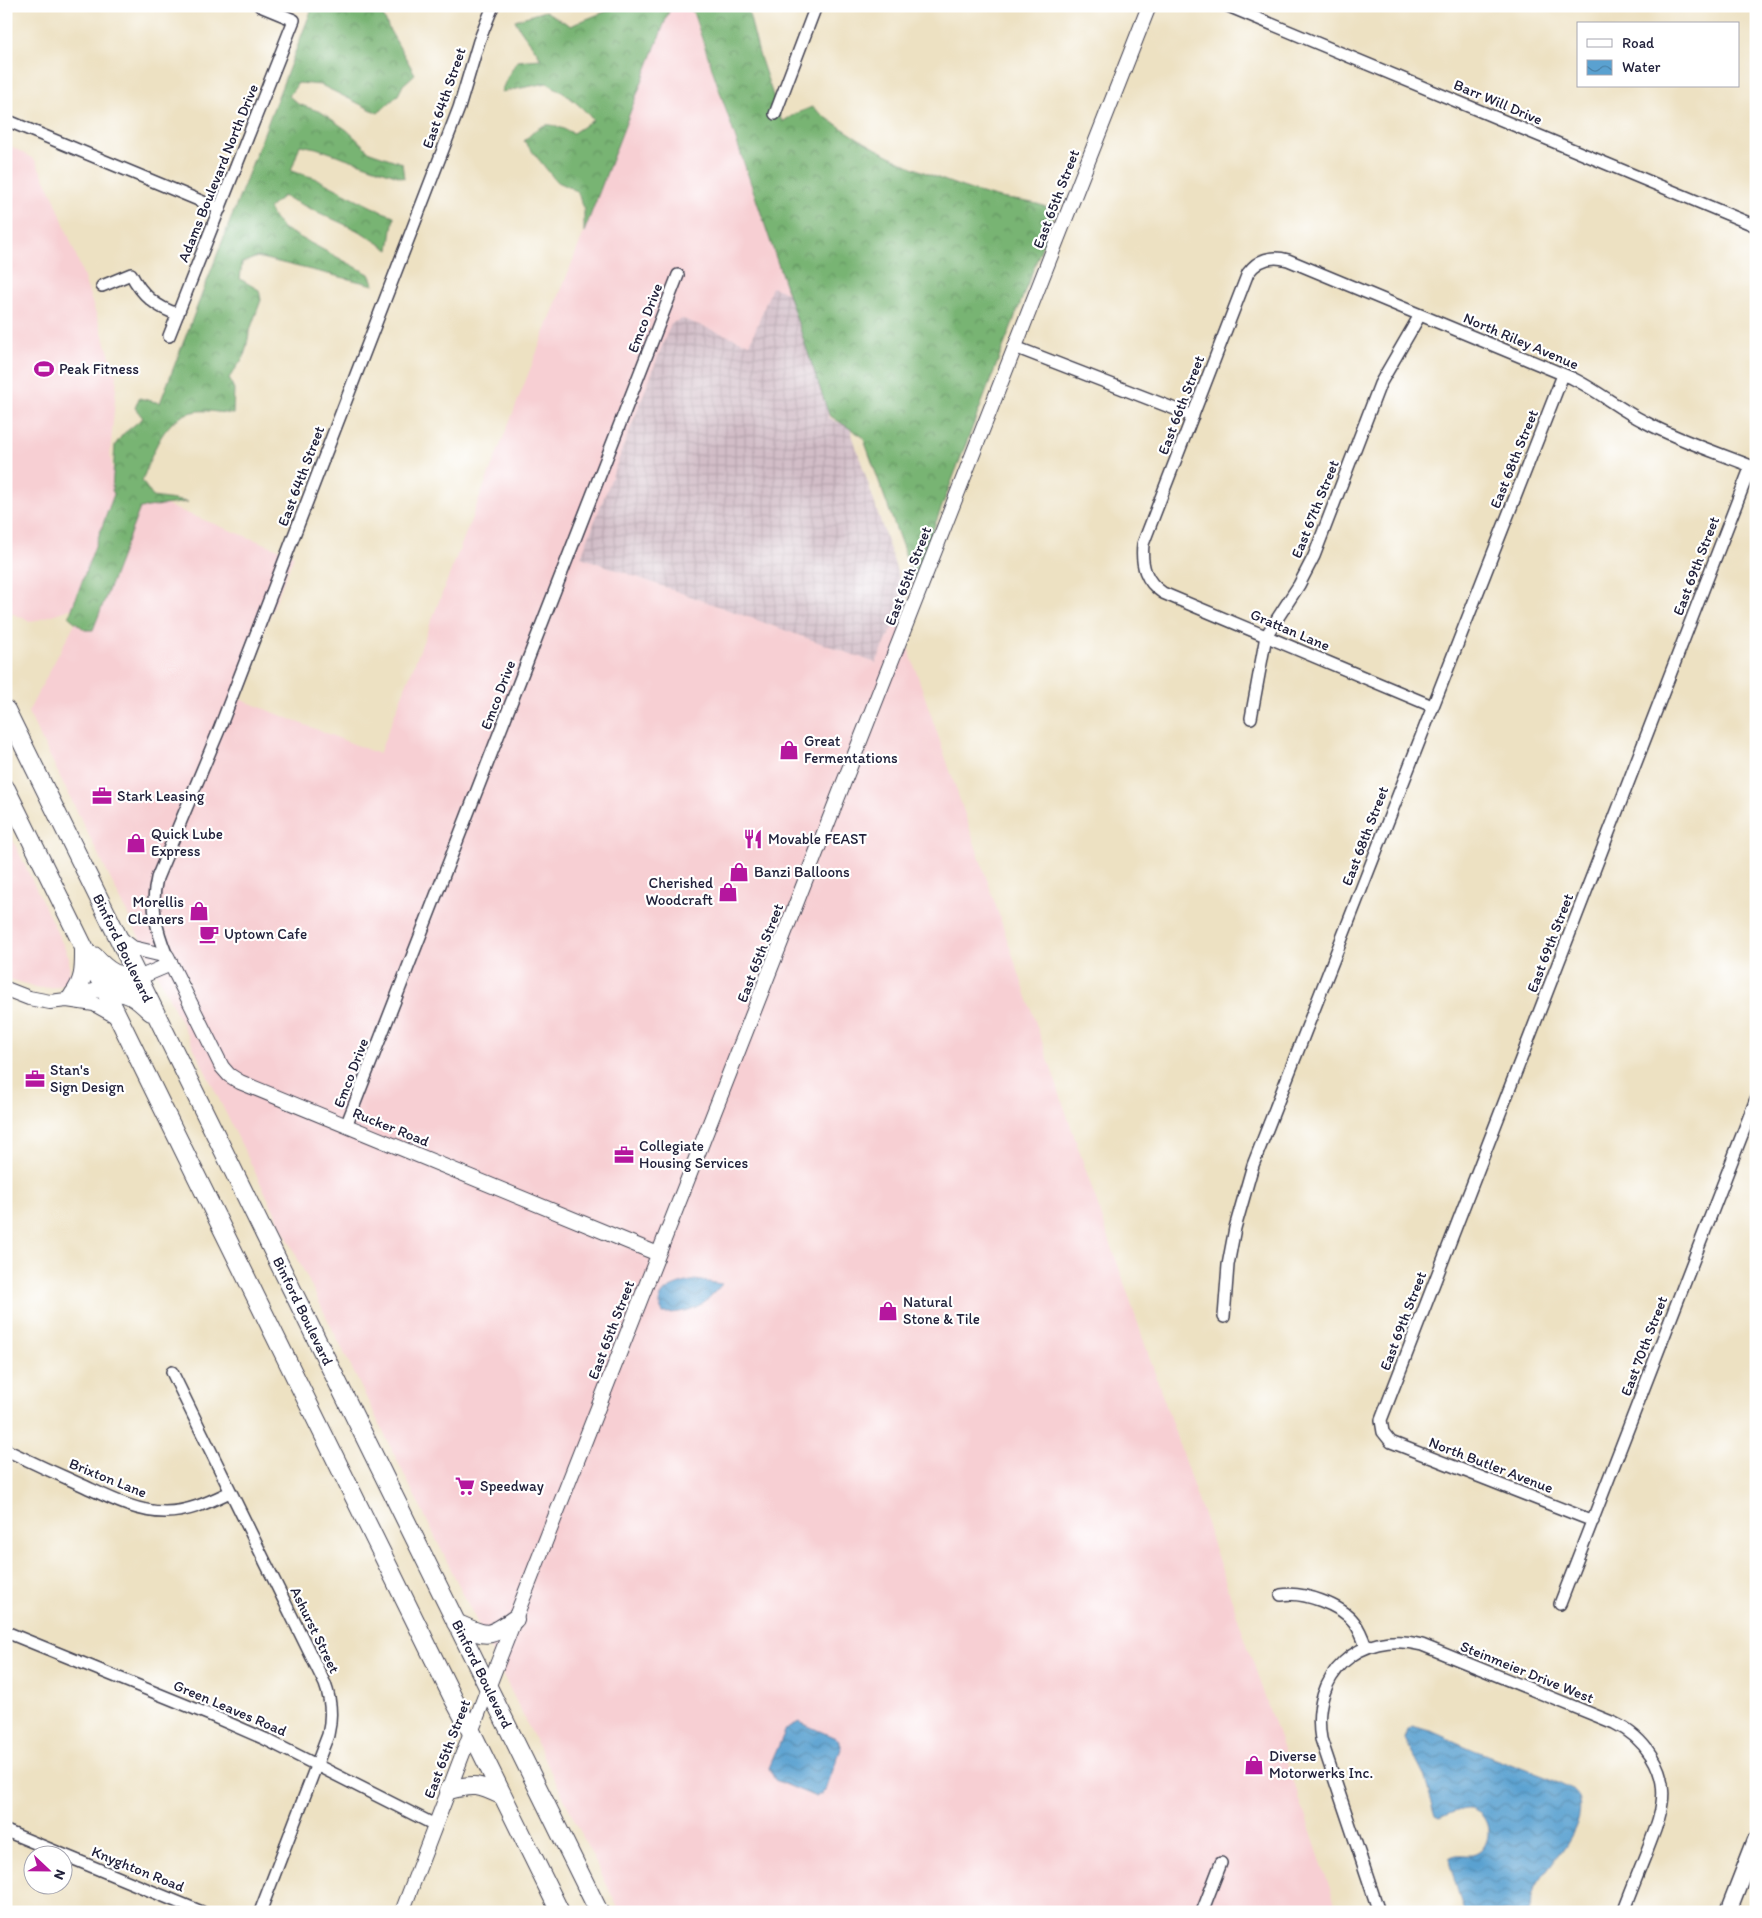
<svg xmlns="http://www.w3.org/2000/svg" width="1762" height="1918" viewBox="0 0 1762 1918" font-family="Itim,sans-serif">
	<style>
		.built { fill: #f7cfd3 }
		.industrial { fill: url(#industrial-grid) }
		.forest { fill: url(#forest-crowns); stroke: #4d6b57 }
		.water { fill: url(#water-waves); stroke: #3e6286 }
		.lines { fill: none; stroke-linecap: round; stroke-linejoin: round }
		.minor-casing { stroke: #403f4f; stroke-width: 14 }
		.tertiary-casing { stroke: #403f4f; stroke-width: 16 }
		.secondary-casing { stroke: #403f4f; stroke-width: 19 }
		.primary-casing { stroke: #403f4f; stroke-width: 20 }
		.minor { stroke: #fff; stroke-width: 11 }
		.tertiary { stroke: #fff; stroke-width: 14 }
		.secondary { stroke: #fff; stroke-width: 16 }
		.primary { stroke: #fff; stroke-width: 18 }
		.labels { text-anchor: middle; stroke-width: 4.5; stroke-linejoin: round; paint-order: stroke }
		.street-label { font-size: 15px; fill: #22223b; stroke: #fff }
		.poi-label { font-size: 15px; fill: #22223b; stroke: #fff; text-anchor: start }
	</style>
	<defs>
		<pattern id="industrial-grid" width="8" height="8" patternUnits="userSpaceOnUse" patternTransform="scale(1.25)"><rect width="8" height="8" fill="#d2bdc7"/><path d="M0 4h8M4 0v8" fill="none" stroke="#b4a2ac"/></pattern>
		<pattern id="forest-crowns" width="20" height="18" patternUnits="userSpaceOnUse" patternTransform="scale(1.25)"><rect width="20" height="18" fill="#78b473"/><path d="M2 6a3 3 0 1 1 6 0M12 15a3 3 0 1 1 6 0" fill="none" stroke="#629260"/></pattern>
		<pattern id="water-waves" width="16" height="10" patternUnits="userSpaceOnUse" patternTransform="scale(1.25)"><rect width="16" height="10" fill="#5aa1d0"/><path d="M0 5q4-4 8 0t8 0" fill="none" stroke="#4a83aa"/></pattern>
	</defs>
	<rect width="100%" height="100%" fill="#fff"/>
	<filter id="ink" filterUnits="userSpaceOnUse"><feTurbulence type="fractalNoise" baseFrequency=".02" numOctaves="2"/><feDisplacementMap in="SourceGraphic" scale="10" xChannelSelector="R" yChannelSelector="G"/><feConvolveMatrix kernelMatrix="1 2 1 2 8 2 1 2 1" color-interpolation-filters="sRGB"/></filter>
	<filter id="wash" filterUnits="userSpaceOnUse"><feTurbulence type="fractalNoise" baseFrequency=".0096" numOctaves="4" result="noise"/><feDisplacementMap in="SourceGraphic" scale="20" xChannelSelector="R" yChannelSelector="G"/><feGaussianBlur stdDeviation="1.12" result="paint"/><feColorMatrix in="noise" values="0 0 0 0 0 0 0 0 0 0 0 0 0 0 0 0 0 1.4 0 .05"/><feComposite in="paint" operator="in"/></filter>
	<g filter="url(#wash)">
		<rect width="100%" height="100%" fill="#ede1c2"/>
		<!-- built -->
		<path class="built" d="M671,6h19l648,1906h-718l-592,-1200 48,-91 9,9h8l47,-122 23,-4 131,51 -57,143 142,56 205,-522z
			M6,143l29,17 18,35 27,71 37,111 -7,78 9,45 -44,107 -43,15 -26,-11z
			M6,826l63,131 1,21 -3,5 -9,4 -19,1 -33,-10z"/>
		<!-- industrial -->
		<path class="industrial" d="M772,287l20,8 32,87 4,35 22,11 56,171 -30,64 -295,-106 90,-234 12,-4 67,25z"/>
		<!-- forest -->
		<path class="forest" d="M300,6h79l10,23 26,45 -12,11 -5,10 -20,18 -57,-28 -23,-2 -9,13 9,8 23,8 26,18 23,22 32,11 2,15 -88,-30 -16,-3 -9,26 24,7 65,33 14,5 -5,34 -28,-18 -78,-36 -14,12 5,11 10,10 85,45 5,11 -117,-28 -15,6 -2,16 19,11 2,10 -11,30 -6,27 -15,21 5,11 -1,25c-11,-1 -25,-4 -35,-3 -35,4 -45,42 -56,70l11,16 35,5 -48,6 -47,122h-8l-16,-13 45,-123 -2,-4 3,-45 8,-11 20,-16 -8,-10 4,-10 21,5 151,-392z
			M618,6h53l-87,226v-24l-7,-17 -21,-10 -32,-40c21,-21 23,-19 49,-8l20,-13c-13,-16 -28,-27 -46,-37l-46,9 6,-14 10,-17 24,-2c-7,-14 -19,-24 -26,-39l30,-9 26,15c15,-8 31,-12 47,-20z
			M691,6h56l12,48 23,68 13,-8 17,-7c52,40 121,74 184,90 16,4 48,4 59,16l-141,366 -51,-142 -34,-22z"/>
		<!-- water -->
		<path class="water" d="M695,1280l27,4c-19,22 -29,29 -59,29 -13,-23 15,-29 32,-33z
			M799,1722l39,17 3,10 -16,42 -9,6 -41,-17 -6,-12 17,-39z
			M1412,1726l19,5 43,19 81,31c7,4 18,7 22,15 13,26 -23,64 -36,83 -7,9 -9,22 -12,33h-65l-14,-47 -1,-7c9,-7 21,1 30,-6 15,-12 11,-39 -9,-43 -10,-1 -21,6 -30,9l-4,-2 -12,-40 -19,-37 1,-8z"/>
	</g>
	<g filter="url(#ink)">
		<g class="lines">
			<defs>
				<path id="minor" d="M1228,6l528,220
					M775,114l41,-108
					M6,120l214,89
					M102,286l29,-12c10,20 26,34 47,40
					M169,336l125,-316 -34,-14
					M1015,347l178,69
					M1432,706l-269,-113c-18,-12 -22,-28 -20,-49l105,-271c10,-14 24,-18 40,-13l284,118c25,12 47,31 73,44 35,19 74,31 111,46
					M1251,718l15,-82 33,-51 15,-29 66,-172 40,-69
					M167,956c-11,-27 -17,-50 -10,-78l62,-148 133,-345 107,-277 20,-67 14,-35
					M346,1126l332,-851
					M1224,1317l4,-52 7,-37 18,-63 310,-790
					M172,1372l153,312c6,16 7,34 3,51l-68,177
					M6,1450c25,12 51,24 76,35 26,12 54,27 83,27 24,0 44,-10 65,-20
					M1593,1521l-202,-79 -8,-10 -2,-12 370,-954
					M1281,1595c22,-4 60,10 73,27 6,8 9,16 12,25
					M1560,1604l196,-505
					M6,1632l204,83 55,24 170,86
					M6,1831l196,81
					M1202,1912l19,-49
					M1379,1912l-58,-173c-11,-64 38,-110 101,-94l192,78c30,14 53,46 48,80 -2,17 -9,32 -15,48 -8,20 -16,40 -24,61"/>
				<path id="tertiary" d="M120,938l13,10 34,8 55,111 7,8 11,7 418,172
					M138,978l33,-14
					M6,989l23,9 21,4 16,-2 7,-5 32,-6
					M67,1000l27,4 25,14
					M402,1912l96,-250 651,-1656"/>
				<path id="secondary" d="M1728,1912l28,-72"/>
				<path id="primary" d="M6,710l593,1202
					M6,789l447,909 19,35 88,179
					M94,956c15,17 22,20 44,22
					M105,989c24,4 29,6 46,23
					M73,995c12,-15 11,-28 11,-46
					M456,1623c31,14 31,16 59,-4
					M449,1790c27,-7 30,-5 54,6"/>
			</defs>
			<!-- minor casing -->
			<use href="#minor" class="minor-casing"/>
			<!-- tertiary casing -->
			<use href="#tertiary" class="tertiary-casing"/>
			<!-- secondary casing -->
			<use href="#secondary" class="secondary-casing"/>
			<!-- primary casing -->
			<use href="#primary" class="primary-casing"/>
			<!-- minor -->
			<use href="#minor" class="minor"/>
			<!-- tertiary -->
			<use href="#tertiary" class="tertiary"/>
			<!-- secondary -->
			<use href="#secondary" class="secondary"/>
			<!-- primary -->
			<use href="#primary" class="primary"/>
		</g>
	</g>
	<!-- icons -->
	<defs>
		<symbol id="stadium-bare" viewBox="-9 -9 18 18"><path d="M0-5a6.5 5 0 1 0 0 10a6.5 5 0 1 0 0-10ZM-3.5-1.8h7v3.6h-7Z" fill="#b5179e" stroke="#fff" stroke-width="2.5" paint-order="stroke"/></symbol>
		<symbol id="shop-bare" viewBox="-9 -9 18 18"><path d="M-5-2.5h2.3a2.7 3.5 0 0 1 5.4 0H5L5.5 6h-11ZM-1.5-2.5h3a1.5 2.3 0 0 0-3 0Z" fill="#b5179e" stroke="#fff" stroke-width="2.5" paint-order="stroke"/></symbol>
		<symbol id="office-bare" viewBox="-9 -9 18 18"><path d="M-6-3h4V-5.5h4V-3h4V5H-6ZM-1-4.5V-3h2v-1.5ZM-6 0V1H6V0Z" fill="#b5179e" stroke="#fff" stroke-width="2.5" paint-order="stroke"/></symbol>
		<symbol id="restaurant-bare" viewBox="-9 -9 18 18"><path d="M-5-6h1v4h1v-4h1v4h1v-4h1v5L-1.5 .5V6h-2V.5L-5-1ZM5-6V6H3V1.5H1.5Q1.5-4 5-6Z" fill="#b5179e" stroke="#fff" stroke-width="2.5" paint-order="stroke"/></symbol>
		<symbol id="cafe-bare" viewBox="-9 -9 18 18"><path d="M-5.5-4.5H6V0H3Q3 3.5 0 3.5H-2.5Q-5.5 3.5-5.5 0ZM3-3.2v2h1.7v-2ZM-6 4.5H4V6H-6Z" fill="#b5179e" stroke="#fff" stroke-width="2.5" paint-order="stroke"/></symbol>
		<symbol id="supermarket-bare" viewBox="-9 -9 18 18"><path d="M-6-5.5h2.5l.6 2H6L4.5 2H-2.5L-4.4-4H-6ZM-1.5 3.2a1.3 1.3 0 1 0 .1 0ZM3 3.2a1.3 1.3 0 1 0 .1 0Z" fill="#b5179e" stroke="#fff" stroke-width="2.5" paint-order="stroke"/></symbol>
	</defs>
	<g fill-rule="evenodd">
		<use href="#stadium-bare" x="30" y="355" width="28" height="28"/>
		<use href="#shop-bare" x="775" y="736" width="28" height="28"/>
		<use href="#office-bare" x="88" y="782" width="28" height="28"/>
		<use href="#restaurant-bare" x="739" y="825" width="28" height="28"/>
		<use href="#shop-bare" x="122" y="829" width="28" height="28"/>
		<use href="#shop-bare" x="725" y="858" width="28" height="28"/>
		<use href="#shop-bare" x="714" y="878" width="28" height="28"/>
		<use href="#shop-bare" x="185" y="897" width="28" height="28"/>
		<use href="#cafe-bare" x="195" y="920" width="28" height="28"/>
		<use href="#office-bare" x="21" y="1065" width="28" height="28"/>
		<use href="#office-bare" x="610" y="1141" width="28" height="28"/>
		<use href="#shop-bare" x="874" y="1297" width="28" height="28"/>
		<use href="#supermarket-bare" x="451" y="1472" width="28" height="28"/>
		<use href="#shop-bare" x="1240" y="1751" width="28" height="28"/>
	</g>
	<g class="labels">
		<!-- street labels -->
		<g class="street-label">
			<text transform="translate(444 98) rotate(-71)" y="5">East 64th Street</text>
			<text transform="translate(1498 102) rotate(23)" y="5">Barr Will Drive</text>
			<text transform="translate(218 173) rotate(-68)" y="5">Adams Boulevard North Drive</text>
			<text transform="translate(1056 199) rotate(-69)" y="5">East 65th Street</text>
			<text transform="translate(645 318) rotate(-69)" y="5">Emco Drive</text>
			<text transform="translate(1521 341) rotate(23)" y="5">North Riley Avenue</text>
			<text transform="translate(1181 405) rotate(-69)" y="5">East 66th Street</text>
			<text transform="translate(1514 459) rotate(-68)" y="5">East 68th Street</text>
			<text transform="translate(301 476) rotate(-69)" y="5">East 64th Street</text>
			<text transform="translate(1315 509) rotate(-68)" y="5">East 67th Street</text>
			<text transform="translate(1696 566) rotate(-69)" y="5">East 69th Street</text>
			<text transform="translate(908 576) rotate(-69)" y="5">East 65th Street</text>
			<text transform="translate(1290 630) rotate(23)" y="5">Grattan Lane</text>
			<text transform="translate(498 695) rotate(-69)" y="5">Emco Drive</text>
			<text transform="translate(1365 836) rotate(-69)" y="5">East 68th Street</text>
			<text transform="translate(1550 943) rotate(-69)" y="5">East 69th Street</text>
			<text transform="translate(123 948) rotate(64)" y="5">Binford Boulevard</text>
			<text transform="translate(760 953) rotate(-69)" y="5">East 65th Street</text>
			<text transform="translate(351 1073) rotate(-69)" y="5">Emco Drive</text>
			<text transform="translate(391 1127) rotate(22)" y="5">Rucker Road</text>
			<text transform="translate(303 1311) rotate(64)" y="5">Binford Boulevard</text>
			<text transform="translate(1403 1321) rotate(-69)" y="5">East 69th Street</text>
			<text transform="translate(611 1330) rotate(-69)" y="5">East 65th Street</text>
			<text transform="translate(1644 1346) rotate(-69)" y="5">East 70th Street</text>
			<text transform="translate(1491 1465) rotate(21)" y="5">North Butler Avenue</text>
			<text transform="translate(108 1478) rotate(22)" y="5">Brixton Lane</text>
			<text transform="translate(315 1630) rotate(64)" y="5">Ashurst Street</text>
			<text transform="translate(1527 1672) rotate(22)" y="5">Steinmeier Drive West</text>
			<text transform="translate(482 1674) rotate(64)" y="5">Binford Boulevard</text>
			<text transform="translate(230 1708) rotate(23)" y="5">Green Leaves Road</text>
			<text transform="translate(447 1749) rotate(-69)" y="5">East 65th Street</text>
			<text transform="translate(138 1869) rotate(22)" y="5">Knyghton Road</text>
		</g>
		<!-- poi labels -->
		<g class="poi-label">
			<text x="59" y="374">Peak Fitness</text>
			<text x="804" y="746">Great<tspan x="804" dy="17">Fermentations</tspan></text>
			<text x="117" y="801">Stark Leasing</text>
			<text x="151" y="839">Quick Lube<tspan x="151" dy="17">Express</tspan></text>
			<text x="768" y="844">Movable FEAST</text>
			<text x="754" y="877">Banzi Balloons</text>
			<text x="713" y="888" text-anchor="end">Cherished<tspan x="713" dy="17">Woodcraft</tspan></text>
			<text x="184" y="907" text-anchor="end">Morellis<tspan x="184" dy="17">Cleaners</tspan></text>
			<text x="224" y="939">Uptown Cafe</text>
			<text x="50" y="1075">Stan's<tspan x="50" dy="17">Sign Design</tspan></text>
			<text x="639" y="1151">Collegiate<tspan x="639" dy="17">Housing Services</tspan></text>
			<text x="903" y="1307">Natural<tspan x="903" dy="17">Stone &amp; Tile</tspan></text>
			<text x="480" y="1491">Speedway</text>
			<text x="1269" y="1761">Diverse<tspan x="1269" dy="17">Motorwerks Inc.</tspan></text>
		</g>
	</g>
	<!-- margin -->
	<rect width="1762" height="1918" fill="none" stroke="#fff" stroke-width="25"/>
	<!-- legend -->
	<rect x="1577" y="22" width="162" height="65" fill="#ffffff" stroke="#a7a7b1"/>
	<rect x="1587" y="39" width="25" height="8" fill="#ffffff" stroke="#a7a7b1"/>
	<text x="1622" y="48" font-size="15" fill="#22223b">Road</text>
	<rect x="1587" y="60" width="25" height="15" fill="url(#water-waves)" stroke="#a7a7b1"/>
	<text x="1622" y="72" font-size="15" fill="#22223b">Water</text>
	<!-- north arrow -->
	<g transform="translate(48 1870) rotate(112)"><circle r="24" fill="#ffffff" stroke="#a7a7b1"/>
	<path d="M0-4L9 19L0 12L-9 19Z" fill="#b5179e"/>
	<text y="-8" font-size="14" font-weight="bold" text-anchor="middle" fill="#22223b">N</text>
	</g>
</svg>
